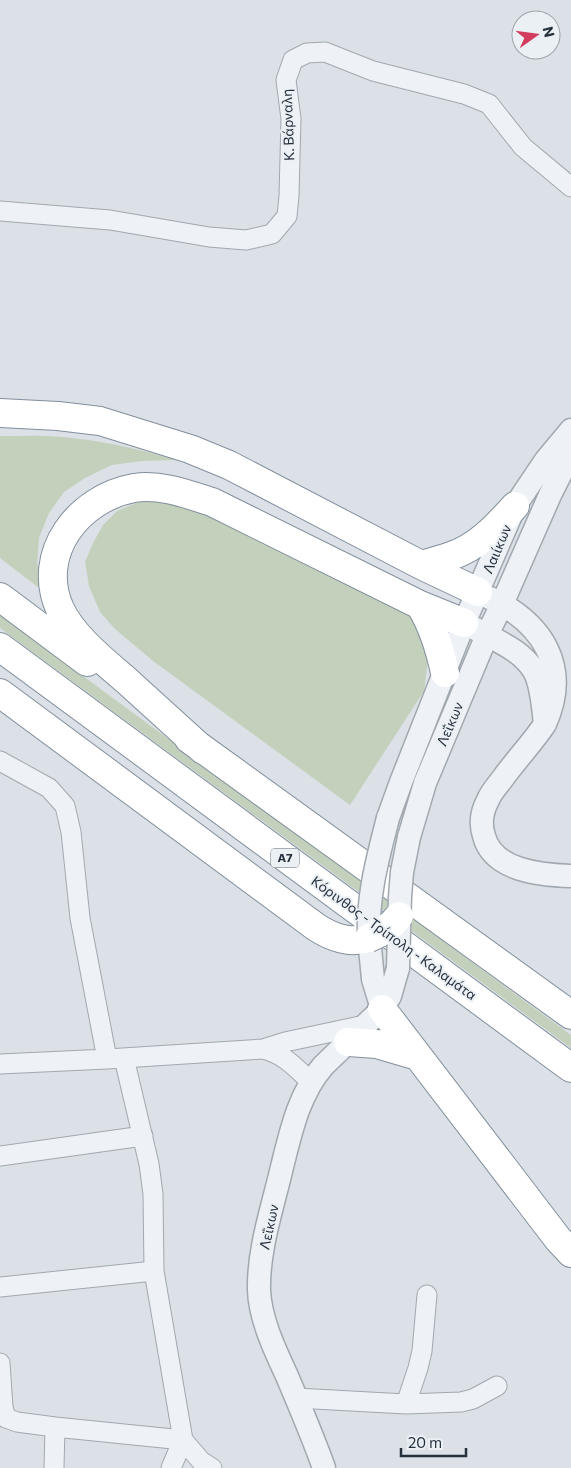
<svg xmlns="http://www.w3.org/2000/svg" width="571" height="1468" viewBox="0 0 571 1468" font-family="Commissioner,sans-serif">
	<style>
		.green { fill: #c3d1bc }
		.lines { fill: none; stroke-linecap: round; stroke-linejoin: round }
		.minor-casing { stroke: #a1a8b0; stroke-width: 21 }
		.tertiary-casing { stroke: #a1a8b0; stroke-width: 25 }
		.motorway-casing { stroke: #828f9d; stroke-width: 30 }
		.minor { stroke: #eef1f5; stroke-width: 19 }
		.tertiary { stroke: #eef1f5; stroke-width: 22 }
		.motorway { stroke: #fff; stroke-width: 28 }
		.tertiary-bridge-casing { stroke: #a1a8b0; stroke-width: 25; stroke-linecap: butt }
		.motorway-bridge-casing { stroke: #828f9d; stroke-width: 30; stroke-linecap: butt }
		.tertiary-bridge { stroke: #eef1f5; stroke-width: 22 }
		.motorway-bridge { stroke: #fff; stroke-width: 28 }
		.labels { text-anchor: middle; stroke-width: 4; stroke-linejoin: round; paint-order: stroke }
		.shield { fill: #ebf0f4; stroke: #606a74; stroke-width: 1 }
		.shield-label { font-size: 12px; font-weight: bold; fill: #25303d }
		.street-label { font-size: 14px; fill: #25303d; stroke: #ebf0f4 }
	</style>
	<rect width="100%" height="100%" fill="#dbe1e6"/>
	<!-- green -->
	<path class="green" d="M0,436c21,0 41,-1 62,1 38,3 77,12 114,23l-34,1 -30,4 -27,13 -21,14 -15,21 -10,25 -2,26 19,37 -56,-43z
		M139,502h22l56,10 194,104 13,21 4,23 -4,31 -74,114 -197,-144 -38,-32 -15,-17 -11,-26 -4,-24 8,-19 10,-18 14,-14z
		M0,615l571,420v13l-571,-420z"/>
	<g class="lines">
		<defs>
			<path id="minor" d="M0,211l110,9 99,17 37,3 26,-6 15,-18 2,-20 2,-77 -5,-39 7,-20 14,-7 18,-1 48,19 91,23 25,10 34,43 48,40
				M0,761l49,27 16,18 6,26 9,86 27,141
				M263,1049c21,5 32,18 48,33
				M124,1058l25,106 4,30 1,77 29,169 18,21 11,7
				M0,1064l107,-5 156,-10 22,-7 80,-17
				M0,1156l143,-20
				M0,1287l154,-16
				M0,1363l3,44 3,11 11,4 38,5 128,13 -12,28
				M296,1398l110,6 55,-2 12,-3 24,-13
				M406,1404l12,-36 4,-17 5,-56
				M54,1468l1,-41"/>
			<path id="tertiary" d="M490,598c52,25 81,68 55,126 -12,18 -29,36 -42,54 -5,7 -12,14 -15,22 -6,11 -8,24 -4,36 9,35 57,39 87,40
				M474,628c20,12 47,21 60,43 8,14 9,37 11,53
				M388,818l13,-36 63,-159 51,-117 31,-46 25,-30
				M409,837l16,-54 62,-148 15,-31 48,-109 21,-42
				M369,938l4,41 9,30
				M324,1468c-11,-31 -24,-61 -37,-92 -12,-26 -27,-57 -28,-86 -1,-41 14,-84 23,-123 9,-36 17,-73 41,-101l59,-57 8,-13 8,-28"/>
			<path id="motorway" d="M0,413l58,3 42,5 90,28 39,16 192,100 57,27
				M421,565c10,-3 20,-5 30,-9 27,-9 46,-30 64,-50
				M0,597l87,65
				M420,605c13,21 20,44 25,68
				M0,647l571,421
				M0,693l316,234c17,11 34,17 53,11
				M189,739l382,276
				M203,750c-25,-23 -51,-46 -76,-69 -23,-20 -54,-44 -67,-72 -25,-56 19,-111 74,-121 27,-4 53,6 78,14l208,103 44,18
				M382,1009l176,230 13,14
				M348,1042l29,2 41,12"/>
		</defs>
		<!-- minor casing -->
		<use href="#minor" class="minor-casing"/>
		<!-- tertiary casing -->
		<use href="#tertiary" class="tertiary-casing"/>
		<!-- motorway casing -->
		<use href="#motorway" class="motorway-casing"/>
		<!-- minor -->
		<use href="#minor" class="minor"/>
		<!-- tertiary -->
		<use href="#tertiary" class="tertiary"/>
		<!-- motorway -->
		<use href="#motorway" class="motorway"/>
		<defs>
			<path id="tertiary-bridge" d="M369,938c-2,-42 9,-81 19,-120
				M398,968l2,-71 2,-25 7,-35"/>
			<path id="motorway-bridge" d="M369,938c13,-5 22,-11 30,-22"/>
		</defs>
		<!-- tertiary-bridge casing -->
		<use href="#tertiary-bridge" class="tertiary-bridge-casing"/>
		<!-- motorway-bridge casing -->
		<use href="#motorway-bridge" class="motorway-bridge-casing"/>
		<!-- tertiary-bridge -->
		<use href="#tertiary-bridge" class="tertiary-bridge"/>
		<!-- motorway-bridge -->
		<use href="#motorway-bridge" class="motorway-bridge"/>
	</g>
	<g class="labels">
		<!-- shield labels -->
		<rect class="shield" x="271" y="848.5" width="28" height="19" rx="4"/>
		<g class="shield-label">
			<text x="285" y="862">Α7</text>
		</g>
		<!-- street labels -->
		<g class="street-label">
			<text transform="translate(288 125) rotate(-92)" y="5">Κ. Βάρναλη</text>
			<text transform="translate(497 549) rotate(-67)" y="5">Λαιίκων</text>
			<text transform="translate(450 724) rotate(-67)" y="5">Λεΐκων</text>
			<text transform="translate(394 938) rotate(36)" y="5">Κόρινθος - Τρίπολη - Καλαμάτα</text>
			<text transform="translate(269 1227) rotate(-78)" y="5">Λεΐκων</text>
		</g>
	</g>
	<!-- north arrow -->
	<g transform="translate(536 35) rotate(76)"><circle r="24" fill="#ebf0f4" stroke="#9ca3ab"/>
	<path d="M0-4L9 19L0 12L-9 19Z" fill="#d23a5e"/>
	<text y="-8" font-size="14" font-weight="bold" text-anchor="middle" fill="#25303d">N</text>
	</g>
	<!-- scale -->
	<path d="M401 1448v8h65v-8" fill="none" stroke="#25303d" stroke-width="2.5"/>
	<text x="408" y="1448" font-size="15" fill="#25303d" stroke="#ebf0f4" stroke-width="4" paint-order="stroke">20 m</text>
</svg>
